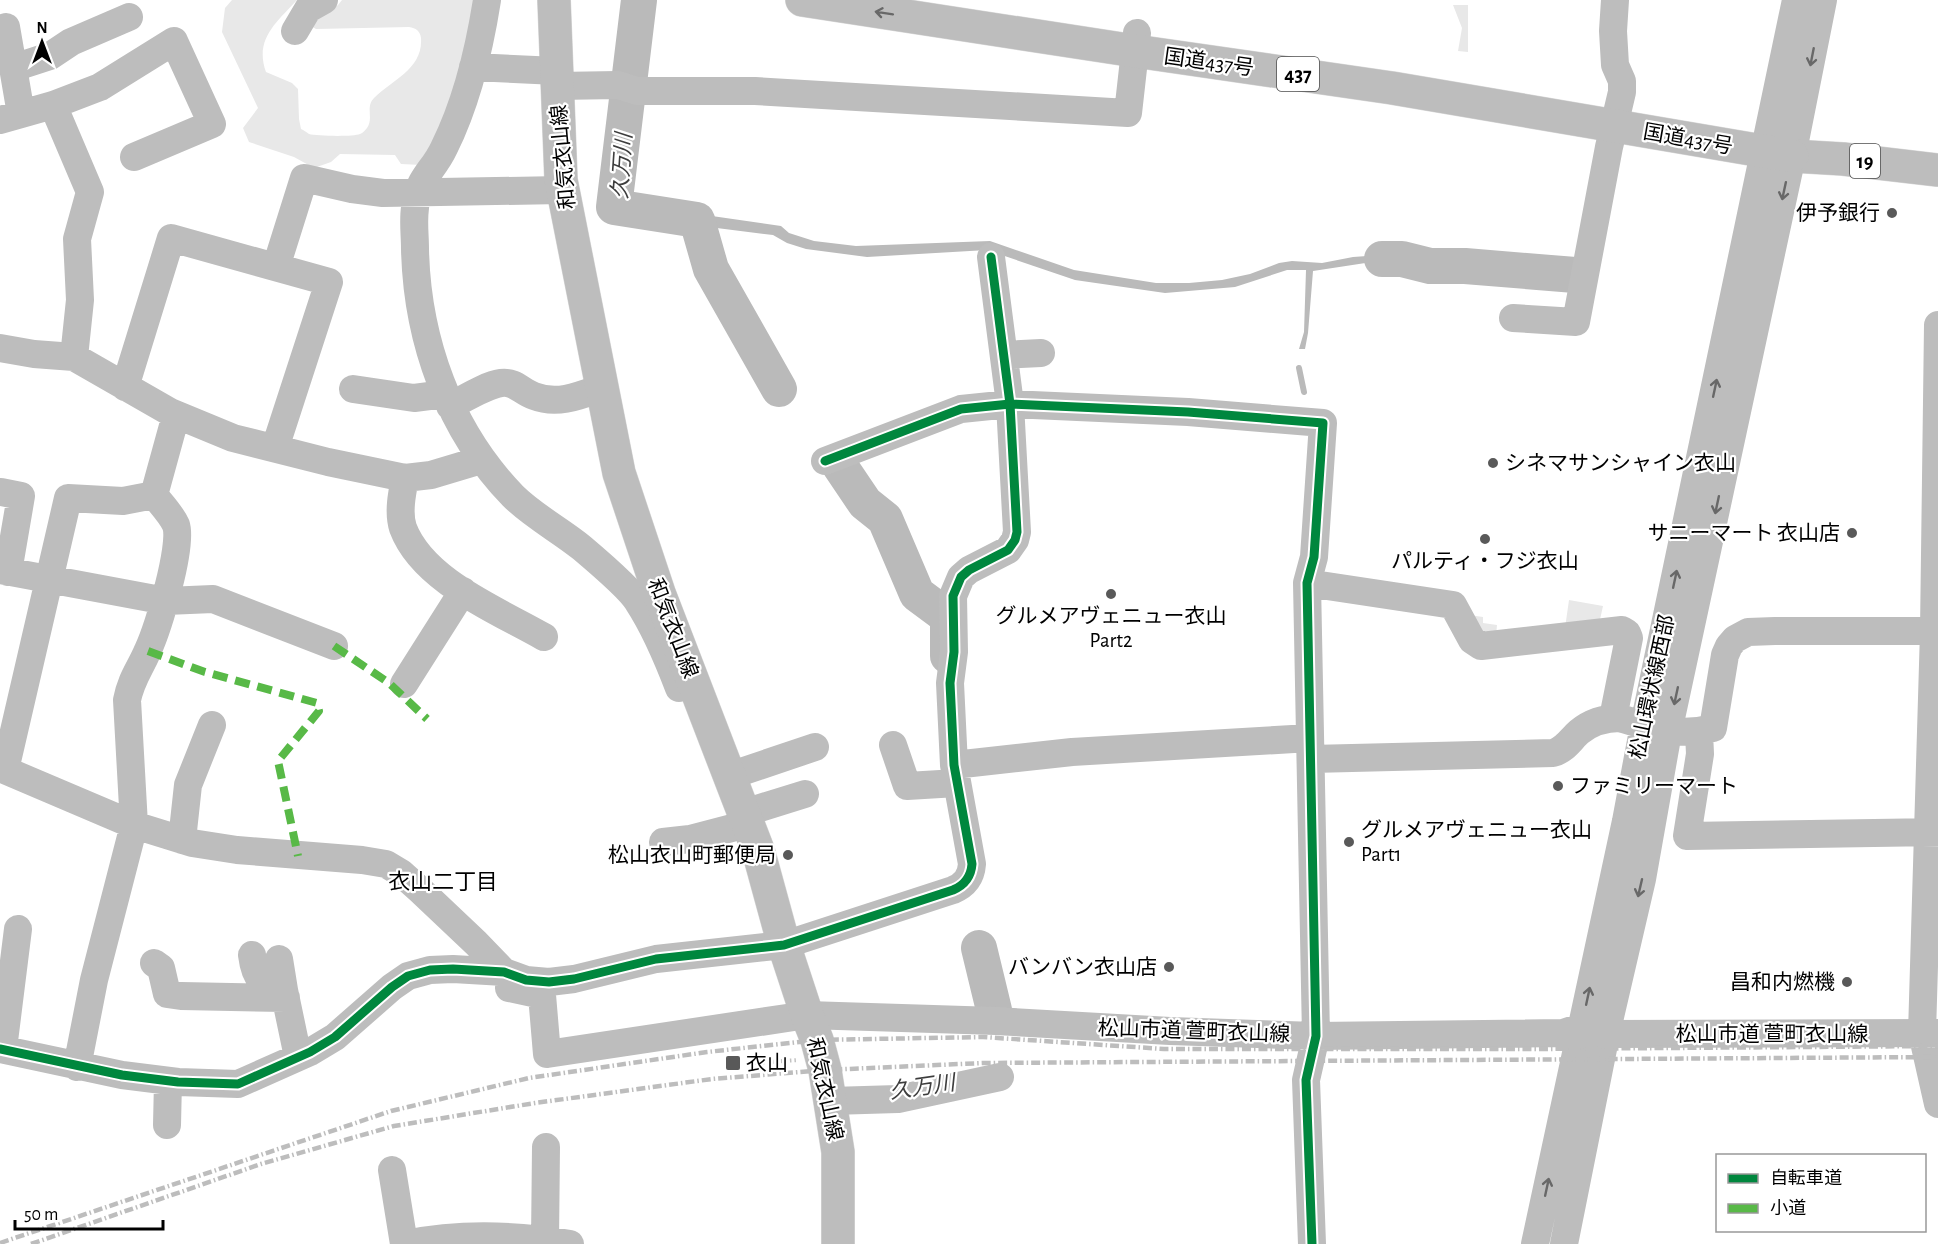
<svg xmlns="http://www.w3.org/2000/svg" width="1938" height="1244" viewBox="0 0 1938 1244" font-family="'Alegreya Sans','Noto Sans JP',sans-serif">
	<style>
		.green { fill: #e8e8e8 }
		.water { fill: #bababa }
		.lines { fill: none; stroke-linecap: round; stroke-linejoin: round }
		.stream { stroke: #bababa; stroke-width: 6 }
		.river { stroke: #bababa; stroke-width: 36 }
		.major-casing { stroke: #dbdbdb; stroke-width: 34 }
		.highway-casing { stroke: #dbdbdb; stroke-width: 34 }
		.path { stroke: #c2c2c2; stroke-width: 4; stroke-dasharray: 1.5 3; stroke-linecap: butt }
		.minor { stroke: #bdbdbd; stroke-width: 28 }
		.major { stroke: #bdbdbd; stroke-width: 33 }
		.highway { stroke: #bdbdbd; stroke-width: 33 }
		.rail { stroke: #bdbdbd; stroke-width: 4.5; stroke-dasharray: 9 3 1.5 3; stroke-linecap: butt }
		.quiet { stroke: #58b947; stroke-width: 8; stroke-dasharray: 15 8; stroke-linecap: butt }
		.cycleway-casing { stroke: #fff; stroke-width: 13 }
		.cycleway { stroke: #00873e; stroke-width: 9 }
		.oneway { stroke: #686868 }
		.poi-dot { fill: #595959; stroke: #fff; stroke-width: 2 }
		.labels { text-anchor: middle; stroke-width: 4.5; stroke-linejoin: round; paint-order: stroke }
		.shield { fill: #fff; stroke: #4c4c4c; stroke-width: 1.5 }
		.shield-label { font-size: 20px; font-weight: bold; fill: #000 }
		.street-label { font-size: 21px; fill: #000; stroke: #fff }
		.poi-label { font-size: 21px; fill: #000; stroke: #fff; text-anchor: end }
		.water-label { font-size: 22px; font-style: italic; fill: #3d3d3d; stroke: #fff }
		.neighbourhood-label { font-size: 22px; fill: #000; stroke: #fff }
	</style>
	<rect width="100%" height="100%" fill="#fff"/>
	<!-- green -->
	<path class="green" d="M232,0h65c-20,22 -43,39 -31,72l26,11 6,6 1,30 2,10c3,1 5,3 8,5 7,2 44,3 51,0 3,-1 5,-4 7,-6 7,-10 -2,-21 7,-30 19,-19 49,-29 47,-60 -1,-7 -5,-10 -12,-11l-93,2 -7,-4 29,-20 4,-5h134l1,10 -41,136 -14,19 -21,-1 -6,-9 -55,-1 -9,8 -17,6 -20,-11 -45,-15 -6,-14 15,-20 -36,-76 3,-24z
		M1453,5h15v47l-10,-1 4,-23z
		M1569,600l34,6 -4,18 -34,4z
		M1469,615l14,2v6l14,2 -1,11 -11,1z"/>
	<!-- water -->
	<path class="water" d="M698,214l83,12 8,7 25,8 42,5 134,-5 84,29 82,13h33l33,-3 28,-6 29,-11 13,-2 30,2 31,-6 28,-2h21l29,7 -2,8 -25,-6 -32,-2 -59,9 -5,62 -3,16h-6l5,-17 2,-62h-19l-52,17 -70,6 -90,-13 -88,-30 -120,7 -61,-8 -19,-6 -14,-8 -72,-9z"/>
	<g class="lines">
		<!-- stream -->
		<path class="stream" d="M1299,368l5,24"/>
		<!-- river -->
		<path class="river" d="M639,0l-25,207 83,13 14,49 68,120
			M1382,259h20l28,7h35l110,9
			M840,466l25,37 20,16 32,75 31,23v39
			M979,948l15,62"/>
		<defs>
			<path id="major" d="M554,0l7,180 58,293 40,120 99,257 26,95 23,70 10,25 8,30 13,82v92
				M1792,156l51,3 95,11"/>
			<path id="highway" d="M802,0l333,51 257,37 400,68"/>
		</defs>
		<!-- major casing -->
		<use href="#major" class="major-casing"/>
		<!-- highway casing -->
		<use href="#highway" class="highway-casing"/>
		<!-- path -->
		<path class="path" d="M754,1063l44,-3"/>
		<!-- minor -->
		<path class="minor" d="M487,0c-8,51 -20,102 -43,148 -11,24 -27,30 -29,60 -2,13 0,27 0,41 2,91 34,181 98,247 20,20 47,34 69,52 13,11 48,41 56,54 17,26 30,57 41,86
			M6,27l15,87
			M295,31l13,-22 16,-9
			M473,67l84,4
			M13,68l37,-12 21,-14 58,-25
			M557,86l61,-1 19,6h118l373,22 9,-80
			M53,105l37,87 -13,47 3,61 -6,57 96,55 63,26 95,24 77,16 26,-3 50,-15
			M0,120l53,-15 47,-18 74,-46 38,83 -78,33
			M276,267l28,-89 48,11 31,4 179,-3
			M1513,318l63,4 33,-175 13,-55v-11l-7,-16 -2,-34 2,-31
			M1938,325l-4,306 -12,402 16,71
			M0,348l34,6 40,3
			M1004,355l37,-2
			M125,387l46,-149 158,44 -54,166
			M353,389l61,9 31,-4
			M450,406c14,-7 36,-21 51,-23 14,-2 21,9 33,13 23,9 45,0 67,-8
			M825,461l136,-52 49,-5 178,8 135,11 -9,134 -7,26 9,453 -10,44 6,164
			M405,478c-3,15 -7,35 -2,50 20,53 94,82 141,109
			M1,492l20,4 -13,76
			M0,570l166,31 47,-2 121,47
			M1307,583l146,22 19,35 9,6 141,-16 5,3 2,5 -16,80
			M404,684l59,-93
			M1699,732l1,22 -13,82 251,-4
			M893,745l14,41 50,-3
			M1311,759l242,-6c12,-3 18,-14 26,-21 12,-10 27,-14 41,-14 33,10 59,19 93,10l12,-73 4,-9 6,-7 13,-7 27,-1h159
			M954,765l118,-13 238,-14
			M0,768l134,57 58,18 45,7 125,10 24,4 15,9 19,17 56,53 28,29
			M5,770l63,-272 55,3 31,-6 22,-80
			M729,776l86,-29
			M744,813l61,-19
			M182,840l6,-55 24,-60
			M663,842l27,-3 42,-11
			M252,955c3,24 9,29 32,35l14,67
			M279,959l5,31
			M154,963l7,5 6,26 14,2 105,2
			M509,988l33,7 5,59 260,-39 189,6 174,10 146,5 247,-3 18,-6
			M1606,1034l332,-1
			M0,1049l122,26 56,7 60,2 72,-32 25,-15 57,-50 16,-11 22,-6 23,-1 51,3 22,8 23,2 25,-3 82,-20 128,-14 169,-55c12,-5 18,-13 19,-26l-18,-99 -4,-82 4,-31 -1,-56 8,-19 8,-7 39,-20 7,-10 2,-8 -7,-128 -19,-147
			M3,1049l15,-120
			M77,1067l17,-87 40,-155 -7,-125c4,-21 13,-31 21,-50 10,-22 35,-104 28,-125 -5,-11 -14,-20 -22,-30
			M831,1101l67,-2 102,-22
			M167,1125l1,-44
			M392,1170l12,74
			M545,1241l1,-94
			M406,1244c53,-11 111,-9 164,0
			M1535,1244l91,-423 18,-96 152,-725
			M1564,1244l42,-210 36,-155 26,-147 124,-576 31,-156"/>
		<!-- major -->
		<use href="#major" class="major"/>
		<!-- highway -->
		<use href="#highway" class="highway"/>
		<!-- rail -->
		<path class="rail" d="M0,1243l391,-132 138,-33 178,-26 110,-12 166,-3 181,12h372l402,-3
			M31,1244l230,-80 133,-38 141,-23 177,-24 113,-9 158,-7 955,-6"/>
		<!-- quiet -->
		<path class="quiet" d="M334,646l55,37 38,36
			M148,651l57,21 112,31 2,8 -41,50 20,95"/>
		<defs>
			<path id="cycleway" d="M825,461l136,-52 49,-5 178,8 135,11 -9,134 -7,26 9,453 -10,44 6,164
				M0,1049l122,26 56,7 60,2 72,-32 25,-15 57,-50 16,-11 22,-6 23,-1 51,3 22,8 23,2 25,-3 82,-20 128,-14 169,-55c12,-5 18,-13 19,-26l-18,-99 -4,-82 4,-31 -1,-56 8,-19 8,-7 39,-20 7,-10 2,-8 -7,-128 -19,-147"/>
		</defs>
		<!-- cycleway casing -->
		<use href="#cycleway" class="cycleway-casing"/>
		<!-- cycleway -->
		<use href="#cycleway" class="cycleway"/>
	</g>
	<!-- one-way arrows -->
	<defs><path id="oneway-shaft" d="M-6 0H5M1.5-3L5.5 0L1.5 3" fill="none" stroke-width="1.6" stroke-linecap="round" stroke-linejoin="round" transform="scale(1.5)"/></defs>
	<g class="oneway">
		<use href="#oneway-shaft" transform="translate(884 13) rotate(-171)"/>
		<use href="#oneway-shaft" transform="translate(1812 57) rotate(101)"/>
		<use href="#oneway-shaft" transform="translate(1784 191) rotate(102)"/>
		<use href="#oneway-shaft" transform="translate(1715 388) rotate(-78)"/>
		<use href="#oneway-shaft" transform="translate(1717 505) rotate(102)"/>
		<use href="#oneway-shaft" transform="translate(1675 579) rotate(-78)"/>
		<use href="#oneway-shaft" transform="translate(1676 696) rotate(102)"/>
		<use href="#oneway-shaft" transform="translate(1640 888) rotate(103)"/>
		<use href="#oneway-shaft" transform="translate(1588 996) rotate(-78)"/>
		<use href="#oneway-shaft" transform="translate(1547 1187) rotate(-78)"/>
	</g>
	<!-- markers -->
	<g class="poi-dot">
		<circle cx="1892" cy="213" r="6"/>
		<circle cx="1493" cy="463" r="6"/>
		<circle cx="1852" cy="533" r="6"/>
		<circle cx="1485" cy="539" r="6"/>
		<circle cx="1111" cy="594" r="6"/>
		<circle cx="1558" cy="786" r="6"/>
		<circle cx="1349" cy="842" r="6"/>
		<circle cx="788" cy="855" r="6"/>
		<circle cx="1169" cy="967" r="6"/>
		<circle cx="1847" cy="982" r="6"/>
		<rect x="725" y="1055" width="16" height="16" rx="3"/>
	</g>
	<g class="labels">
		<!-- shield labels -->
		<g class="shield">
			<rect x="1277" y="57" width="42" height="34" rx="4.5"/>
			<rect x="1850" y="144" width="30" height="34" rx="4.5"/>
		</g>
		<g class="shield-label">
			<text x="1298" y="81">437</text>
			<text x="1865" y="168">19</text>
		</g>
		<!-- street labels -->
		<g class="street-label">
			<text transform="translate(1209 62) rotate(8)" y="7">国道437号</text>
			<text transform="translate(1688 139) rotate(10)" y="7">国道437号</text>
			<text transform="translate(563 157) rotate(-95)" y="7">和気衣山線</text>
			<text transform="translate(673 628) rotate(69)" y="7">和気衣山線</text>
			<text transform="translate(1652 687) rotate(-78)" y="7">松山環状線西部</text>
			<text transform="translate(1194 1031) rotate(2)" y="7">松山市道 萱町衣山線</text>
			<text x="1772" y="1041">松山市道 萱町衣山線</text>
			<text transform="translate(825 1089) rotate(78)" y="7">和気衣山線</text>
		</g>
		<!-- poi labels -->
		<g class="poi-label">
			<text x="1880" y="220">伊予銀行</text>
			<text x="1505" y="470" text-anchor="start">シネマサンシャイン衣山</text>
			<text x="1840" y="540">サニーマート 衣山店</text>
			<text x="1485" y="568" text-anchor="middle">パルティ・フジ衣山</text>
			<text x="1111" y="623" text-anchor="middle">グルメアヴェニュー衣山<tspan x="1111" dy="24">Part2</tspan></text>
			<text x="1570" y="793" text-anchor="start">ファミリーマート</text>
			<text x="1361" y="837" text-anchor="start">グルメアヴェニュー衣山<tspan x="1361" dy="24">Part1</tspan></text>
			<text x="776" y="862">松山衣山町郵便局</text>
			<text x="1157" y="974">バンバン衣山店</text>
			<text x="1835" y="989">昌和内燃機</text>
			<text x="746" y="1070" text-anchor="start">衣山</text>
		</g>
		<!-- water labels -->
		<g class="water-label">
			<text transform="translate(621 166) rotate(-86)" y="8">久万川</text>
			<text transform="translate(922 1086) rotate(-8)" y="8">久万川</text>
		</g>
		<!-- neighbourhood labels -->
		<g class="neighbourhood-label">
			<text x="443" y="889">衣山二丁目</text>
		</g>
	</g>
	<!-- legend -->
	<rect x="1716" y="1154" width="210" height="78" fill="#ffffff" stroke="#999999" stroke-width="1.5"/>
	<rect x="1728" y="1174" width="30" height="9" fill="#00873e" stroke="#999999" stroke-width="1.5"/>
	<text x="1770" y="1184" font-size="18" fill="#000000">自転車道</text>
	<rect x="1728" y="1204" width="30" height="9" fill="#58b947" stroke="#999999" stroke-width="1.5"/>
	<text x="1770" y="1214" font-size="18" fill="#000000">小道</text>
	<!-- north arrow -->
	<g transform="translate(42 42)" stroke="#ffffff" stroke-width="4.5" paint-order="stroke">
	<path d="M0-4.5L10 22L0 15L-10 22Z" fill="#000000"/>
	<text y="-9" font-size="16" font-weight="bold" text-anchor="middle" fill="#000000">N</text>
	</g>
	<!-- scale -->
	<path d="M15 1220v9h148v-9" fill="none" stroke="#000000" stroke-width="3"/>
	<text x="24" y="1220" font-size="18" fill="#000000" stroke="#ffffff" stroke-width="4.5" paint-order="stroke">50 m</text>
</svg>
